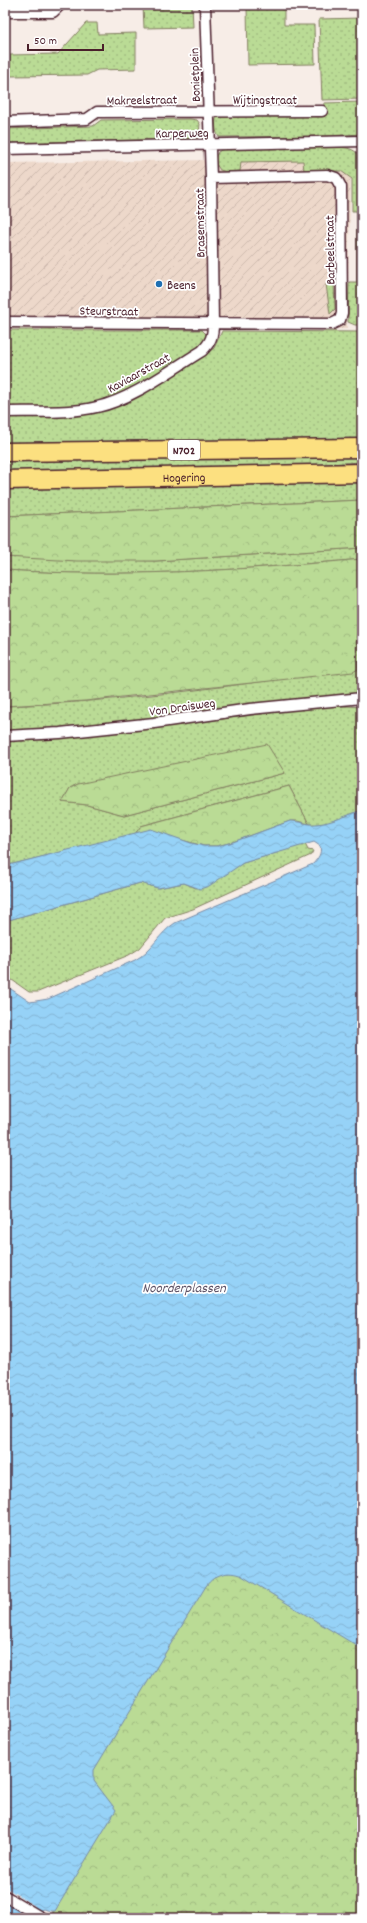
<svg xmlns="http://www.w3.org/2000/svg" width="367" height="1923" viewBox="0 0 367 1923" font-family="Dekko,sans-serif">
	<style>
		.industrial { fill: url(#industrial-furrows) }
		.grass { fill: url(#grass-dots); stroke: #827d60; fill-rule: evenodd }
		.forest { fill: url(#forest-crowns); stroke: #827d60 }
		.water { fill: url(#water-waves); stroke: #788aa5 }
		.pier { fill: #f7ede7 }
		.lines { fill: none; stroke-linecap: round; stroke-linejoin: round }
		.street-casing { stroke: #4a1f2b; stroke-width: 13 }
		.highway-casing { stroke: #4a1f2b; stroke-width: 21 }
		.street { stroke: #fff; stroke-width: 10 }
		.highway { stroke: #fce080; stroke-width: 18 }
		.poi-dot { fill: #1f6fb2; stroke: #fff; stroke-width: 1.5 }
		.labels { text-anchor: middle; stroke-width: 3.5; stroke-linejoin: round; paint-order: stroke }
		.shield { fill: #fff; stroke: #80626b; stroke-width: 1 }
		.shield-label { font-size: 12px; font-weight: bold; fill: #4a1f2b }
		.street-label { font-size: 13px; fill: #4a1f2b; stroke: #fff }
		.poi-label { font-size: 13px; fill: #4a1f2b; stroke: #fff; text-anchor: start }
		.water-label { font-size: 14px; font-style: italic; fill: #615568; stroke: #fff }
	</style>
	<defs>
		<pattern id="industrial-furrows" width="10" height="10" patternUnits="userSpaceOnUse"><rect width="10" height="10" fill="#edd8ca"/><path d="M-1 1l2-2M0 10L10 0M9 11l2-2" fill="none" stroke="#cdb9ae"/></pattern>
		<pattern id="grass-dots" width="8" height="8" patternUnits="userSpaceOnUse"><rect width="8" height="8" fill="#badb95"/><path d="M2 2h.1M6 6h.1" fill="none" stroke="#a1bc81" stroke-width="1.8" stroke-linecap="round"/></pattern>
		<pattern id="forest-crowns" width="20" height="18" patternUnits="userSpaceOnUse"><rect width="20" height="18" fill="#badb95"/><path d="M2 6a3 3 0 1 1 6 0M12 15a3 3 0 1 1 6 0" fill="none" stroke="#a1bc81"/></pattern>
		<pattern id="water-waves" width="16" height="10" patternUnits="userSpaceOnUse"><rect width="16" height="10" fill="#96d2f7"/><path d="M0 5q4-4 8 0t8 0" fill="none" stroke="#83b4d4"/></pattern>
	</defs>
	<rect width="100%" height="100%" fill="#f7ede7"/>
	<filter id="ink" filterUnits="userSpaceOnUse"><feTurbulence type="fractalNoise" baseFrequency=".025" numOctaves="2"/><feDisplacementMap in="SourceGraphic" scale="8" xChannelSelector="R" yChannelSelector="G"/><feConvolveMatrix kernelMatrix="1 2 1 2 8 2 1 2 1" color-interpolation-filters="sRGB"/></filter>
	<g filter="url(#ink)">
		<!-- industrial -->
		<path class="industrial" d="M351,158l-4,171 -342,-1v-165z"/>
		<!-- grass -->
		<path class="grass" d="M143,5h49l1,22 -49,1z
			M247,5h37v20h30l1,39 -67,1z
			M362,18v81l-40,1 -3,-81z
			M86,23h11l1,11 38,-1v36l-39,1 -10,5 -77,1v-21l48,-1z
			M362,102v32l-35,2 -108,1c-4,-5 -5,-17 -1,-22l105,-2 1,-10z
			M190,119l7,1 3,4 -1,10 -4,5 -190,4v-14l88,-3 8,-6z
			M338,147c12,1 18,2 24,13v165h-7l-7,-3 1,-40h8v-71h-5v-32l-11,-8h-37l-1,-10 -62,1 -1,9 -13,1 -7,-2 -6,-9 4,-9 5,-3z
			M326,284h8l1,25 -5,5z
			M5,330h197l5,5 -1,9 -71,42 -32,16 -30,5 -68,2z
			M222,331l140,1v110l-357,6v-32l72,-1 125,-58 12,-9z
			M362,454v8l-99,6 -258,5v-14z
			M362,479v21l-357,16v-32z
			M362,548v11c-119,11 -238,19 -357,11v-13l151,4z
			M362,622v73l-163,17 -165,21h-29v-27c118,-4 236,-22 353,-37 -1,-15 -5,-34 4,-47z
			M332,705l30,2v103c-16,6 -36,17 -53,14l-20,-38 -148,40 -6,8 -130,32v-125l98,-7zM285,773l-161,42 -37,-10 -25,-3 8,-14 8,-4z
			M305,844l3,6 5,1 -2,4 -118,54 -28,9 -25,30 -11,7 -91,37h-9l-24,-17v-54l135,-38 18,5 26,-5 12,5 47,-25z"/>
		<!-- forest -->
		<path class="forest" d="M362,500v48l-206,13h-79l-72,-4v-41z
			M362,559v63c-9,13 -5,32 -4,47l-5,3 -268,29 -80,5v-136c119,8 238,0 357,-11z
			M267,744l18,29 -161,42 -37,-10 -25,-3 8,-14 8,-4z
			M289,786l20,38 -12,-3h-7l-57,21 -16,4h-13l-26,-7 -43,-5 6,-8z
			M220,1557l142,87v274h-309v-9l34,-130z"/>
		<!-- water -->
		<path class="water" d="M362,810v839l-120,-73c-14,-6 -27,-2 -36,10l-112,184v11l22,29 -61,101c-11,1 -12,-8 -21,7h-29v-933l25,17 18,-3 87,-39c17,-9 24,-27 40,-37l138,-59c5,-6 9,-10 7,-18l-6,-4 -71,21 -34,23 -9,3 -16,-6 -26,5 -18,-5 -135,38v-55l146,-37 40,14 13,3h13l16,-4 57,-21c9,0 17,4 26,3 16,-1 31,-9 46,-14z"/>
		<!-- pier -->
		<path class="pier" d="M5,1887l30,19 -7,10 -23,-14z"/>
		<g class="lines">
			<defs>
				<path id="street" d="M5,12h48l7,-7
					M5,122l82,-3 10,-7 225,-1
					M5,149l357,-8
					M5,322l327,2 8,-4 2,-7 -1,-126 -5,-9 -9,-3 -116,3
					M5,412c30,-1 63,2 92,-5 34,-7 75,-38 105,-56 9,-9 11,-15 11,-27l-2,-146 -6,-173
					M5,736l55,-3 94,-10 96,-14 112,-11
					M5,1896l37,22"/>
				<g id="highway">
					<path d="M5,452l357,-4"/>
					<path id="s1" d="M5,480l357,-7"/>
				</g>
			</defs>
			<!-- street casing -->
			<use href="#street" class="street-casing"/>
			<!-- highway casing -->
			<use href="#highway" class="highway-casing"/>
			<!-- street -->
			<use href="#street" class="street"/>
			<!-- highway -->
			<use href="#highway" class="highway"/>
		</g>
	</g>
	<!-- markers -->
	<circle class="poi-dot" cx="159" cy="284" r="4"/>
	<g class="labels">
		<!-- shield labels -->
		<rect class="shield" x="168" y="440" width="32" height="20" rx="3"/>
		<g class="shield-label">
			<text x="184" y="454">N702</text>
		</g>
		<!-- street labels -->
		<g class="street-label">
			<text transform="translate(194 75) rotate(-92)" y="5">Bonietplein</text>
			<text transform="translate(142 99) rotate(-1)" y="5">Makreelstraat</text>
			<text x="265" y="104">Wijtingstraat</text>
			<text transform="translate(182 132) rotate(-1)" y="5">Karperweg</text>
			<text transform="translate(199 223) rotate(-91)" y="5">Brasemstraat</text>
			<text transform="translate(329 250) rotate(-91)" y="5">Barbeelstraat</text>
			<text transform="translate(109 310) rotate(1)" y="5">Steurstraat</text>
			<text transform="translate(138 372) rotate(-29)" y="5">Kaviaarstraat</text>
			<text dy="5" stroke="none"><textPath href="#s1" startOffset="179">Hogering</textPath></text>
			<text transform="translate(182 706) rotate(-8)" y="5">Von Draisweg</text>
		</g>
		<!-- poi labels -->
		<g class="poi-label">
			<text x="167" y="289">Beens</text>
		</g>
		<!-- water labels -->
		<g class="water-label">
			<text x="184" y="1292">Noorderplassen</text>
		</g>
	</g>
	<!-- margin -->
	<rect width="367" height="1923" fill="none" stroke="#fff" stroke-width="20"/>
	<rect x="10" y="10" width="347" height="1903" fill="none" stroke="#4a1f2b" stroke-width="1.5" filter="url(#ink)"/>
	<!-- scale -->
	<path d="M28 44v6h75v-6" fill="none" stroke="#4a1f2b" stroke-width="2"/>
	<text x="34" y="44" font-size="12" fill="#4a1f2b" stroke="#ffffff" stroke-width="3" paint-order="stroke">50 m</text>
</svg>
